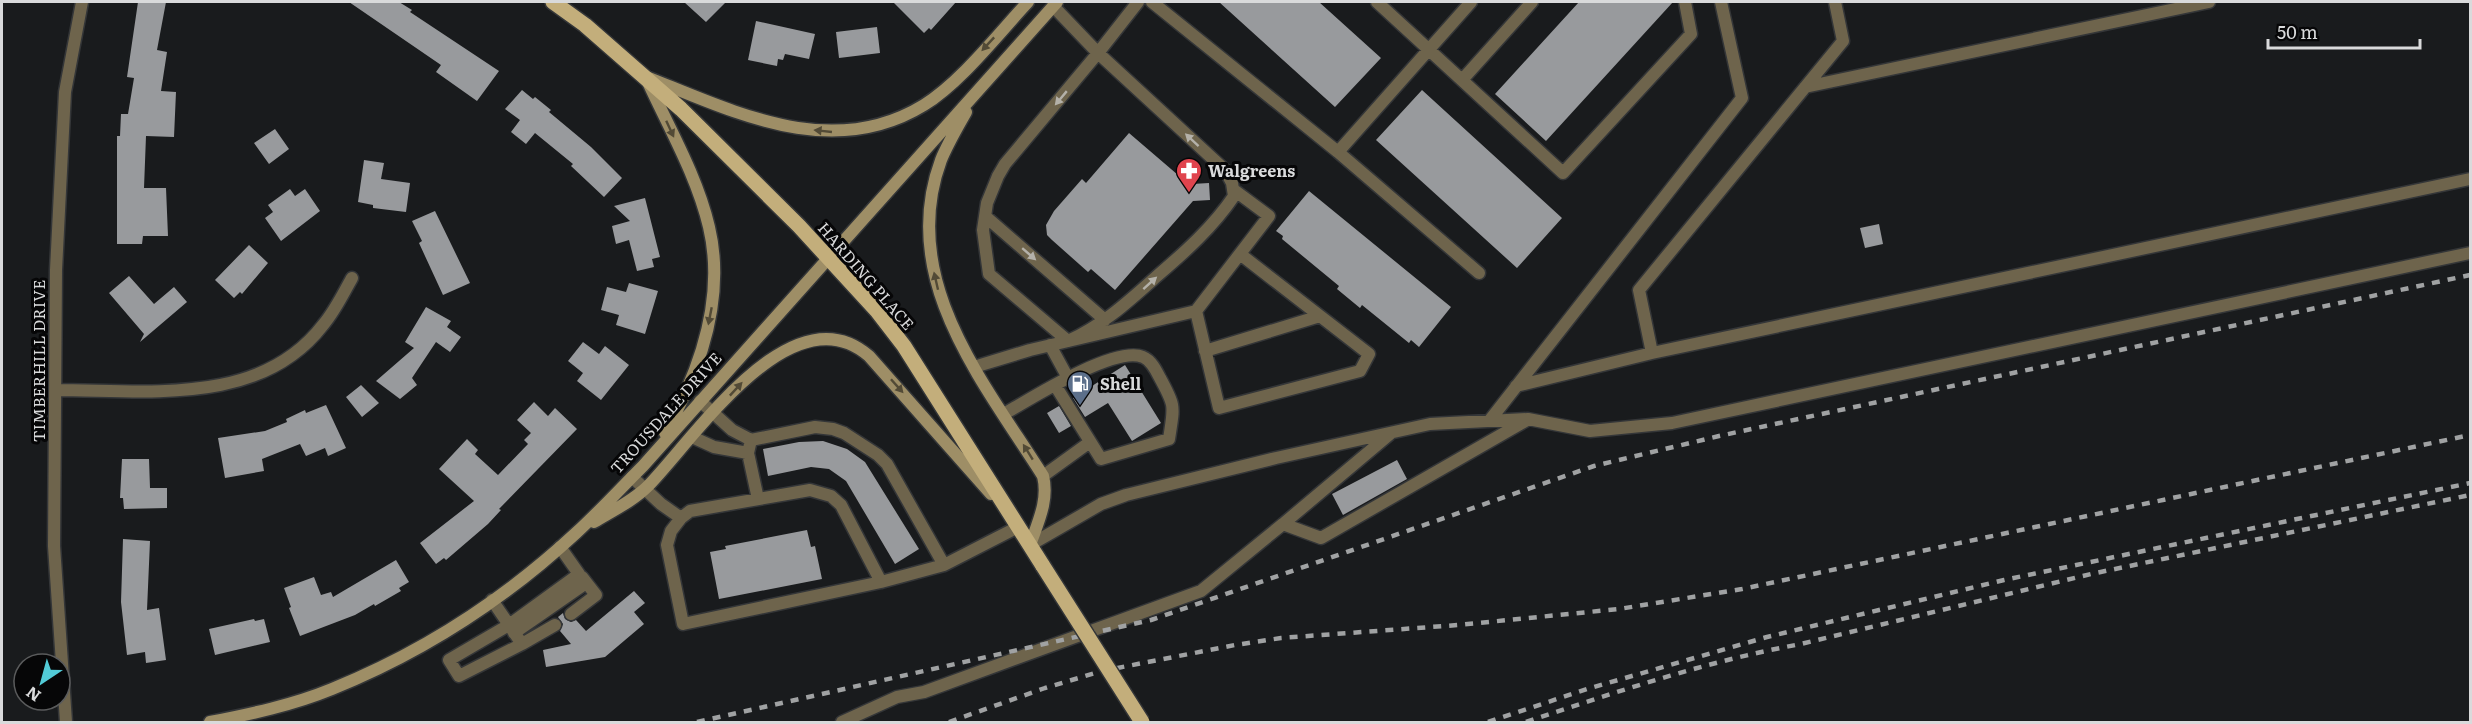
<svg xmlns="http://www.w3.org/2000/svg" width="2472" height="724" viewBox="0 0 2472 724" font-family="Literata,serif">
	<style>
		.building { fill: #989a9d }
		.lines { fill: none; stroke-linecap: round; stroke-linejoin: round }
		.lane-casing { stroke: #343638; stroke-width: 15 }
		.street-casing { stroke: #343638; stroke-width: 15 }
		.secondary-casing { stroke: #343638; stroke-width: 15 }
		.primary-casing { stroke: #343638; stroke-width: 18 }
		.lane { stroke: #6e644c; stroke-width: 12 }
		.street { stroke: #6e644c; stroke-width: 12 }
		.secondary { stroke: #9e8e66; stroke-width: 12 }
		.primary { stroke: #c3ae7b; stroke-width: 15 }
		.rail { stroke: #a0a2a3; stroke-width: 4.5; stroke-dasharray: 8 8; stroke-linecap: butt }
		.primary-bridge-casing { stroke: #343638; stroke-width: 18; stroke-linecap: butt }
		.primary-bridge { stroke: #c3ae7b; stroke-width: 15 }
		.oneway { fill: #524a36 }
		.oneway2 { fill: #b4b1a9 }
		.labels { text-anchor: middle; stroke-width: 6; stroke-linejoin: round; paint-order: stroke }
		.poi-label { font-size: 16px; font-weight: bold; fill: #d9dadb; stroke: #060607; text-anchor: start }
		.street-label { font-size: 16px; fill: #d9dadb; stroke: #060607 }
	</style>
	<rect width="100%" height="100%" fill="#191b1d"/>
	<!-- building -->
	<path class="building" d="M138,2h28l-9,48 10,2 -6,39 15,1 -2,45 -28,-1 -2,52h22l2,48h-25l-1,8h-25v-108h3l1,-22h7l6,-36 -7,-1z
		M349,2h50l13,8 -2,2 89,59 -22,30 -41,-29 5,-7z
		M684,2h42l-20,20z
		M893,2h63l-25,28 -2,-2 -5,5z
		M1219,2h100l62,56 -46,49z
		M1579,2h94l-127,139 -51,-47z
		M756,21l59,13 -6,25 -24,-5 -2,6 -5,-1 -1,7 -29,-6z
		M877,27l3,26 -41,5 -3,-26z
		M522,90l11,9 2,-2 16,13 -2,2 42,35 31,31 -18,19 -33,-31 2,-2 -38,-31 -9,11 -15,-12 9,-12 -15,-11z
		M1422,90l140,128 -45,50 -141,-128z
		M275,129l14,20 -20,15 -15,-21z
		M1129,133l56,48 1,-2 6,5 17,-1 1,17 -17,1 -78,89 -24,-21 -3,3 -36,-32 -5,-5 -1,-10 8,-14 28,-32 4,4z
		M364,160l20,3 -3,16 29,4 -4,29 -33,-4v-3l-15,-3z
		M290,189l5,7 10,-7 15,22 -39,30 -16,-23 8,-6 -5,-7z
		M1309,191l142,116 -32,40 -8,-7 -2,3 -47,-38 -2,3 -23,-19 2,-3 -57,-47 1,-3 -7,-5z
		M645,198l15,59 -8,2 2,8 -17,4 -8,-31 -13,4 -4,-18 18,-5 -16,-15z
		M435,211l35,72 -27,12 -24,-52 3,-2 -10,-20z
		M1879,224l4,20 -18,4 -5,-20z
		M249,245l19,18 -26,31 -2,-2 -6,6 -19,-18z
		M129,276l25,28 20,-17 13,15 -47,40 4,-8 -35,-41z
		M629,283l29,8 -13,43 -29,-9 3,-10 -18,-5 6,-23 19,5z
		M426,307l25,14 -4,6 14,10 -11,15 -14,-10 -24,36 5,7 -17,14 -24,-18 38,-33 -9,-6z
		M583,342l16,12 6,-8 24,19 -28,35 -24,-19 6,-8 -15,-12z
		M1125,365l36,58 -29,18 -24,-38 -23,14 -12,-19z
		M361,385l18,18 -17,14 -16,-20z
		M534,402l14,14 7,-8 22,21 -78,80 2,1 -13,14 -42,36 -2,-2 -8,6 -16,-21 54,-42 -35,-32 28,-30 11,11 -3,4 23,21 30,-31 -4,-4 7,-7 -14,-13z
		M326,405l20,43 -18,8 -3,-8 -19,8 -6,-12 -38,15 2,12 -39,7 -7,-40 47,-7 22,-9 -1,-3 19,-9 1,3z
		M1059,406l12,20 -12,7 -12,-20z
		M823,441l24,8 18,13 54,87 -24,15 -49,-83 -17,-12 -18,-2 -43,9 -5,-27 36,-7z
		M122,459h27l1,29h17v20l-43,1 -1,-11h-3z
		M1397,460l10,19 -64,36 -11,-21z
		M807,530l4,17 4,-1 7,33 -103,20 -9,-47 16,-3 -1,-3z
		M123,539l27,2 -3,69 12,-2 7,52 -20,3 -1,-11 -18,3 -6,-53z
		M396,560l13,22 -10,6 2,3 -26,15 -1,-2 -19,11 -55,21 -11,-28 2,-1 -7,-19 30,-11 7,18 10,-3 2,5z
		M634,591l11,12 -11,9 10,12 -39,33 -59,10 -3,-17 28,-6 -11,-13 3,-7 -5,-7 5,-4 2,6 6,3 5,-2 10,11z
		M254,619l1,2 9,-2 6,23 -55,13 -6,-26z"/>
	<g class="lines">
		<defs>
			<path id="lane" d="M1152,2l186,150
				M1377,2l186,171 128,-139 -6,-32
				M1471,2l-133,150 141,121
				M1835,2l8,39 -204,249 13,63 818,-174
				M1053,6l45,47 127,117 7,13 2,13c-21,31 -49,56 -77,80 -28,25 -55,50 -89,65l-79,-67 -6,-44 4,-27 11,-27 7,-12 93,-111 40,-51
				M1462,80l70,-78
				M1805,87l404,-85
				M1234,190l35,26 -73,95 23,97 141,-37 9,-17 -129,-100
				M985,216l120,104
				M1050,345l18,33
				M1205,351l115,-35
				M974,367l56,-17 166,-39
				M1516,386l136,-33
				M700,401l32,29 19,10 64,-13 18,2 11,4 34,22 9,9 57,101 74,-38
				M1004,414c26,-15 111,-69 139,-57 8,3 13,13 17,21 16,29 14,28 9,61l-68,20 -46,-74
				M1490,420l252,-322 -21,-96
				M1390,434l-107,90 38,14 206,-118
				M692,437l22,10 34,6
				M751,440l-3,13 10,46
				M1043,476l47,-34
				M632,477l29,27 20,14
				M1030,545l71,-41 25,-9 150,-37 154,-34 98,-5 62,12 82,-8 798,-170
				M881,582l-40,-77 -10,-9 -21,-6 -120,21 -9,7 -10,13 -4,14 16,79 198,-42 63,-17
				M492,600l17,25 -60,35 10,16 63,-32
				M571,614l25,-19 -14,-18
				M555,625l-33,19 -13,-19 70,-51 -19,-27
				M514,633l72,-50
				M842,722l55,-25 27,-5 277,-101 82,-67"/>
			<path id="street" d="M56,390c92,0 204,17 267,-65 12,-14 20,-31 29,-47
				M66,722l-12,-176 2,-276 9,-178 17,-90"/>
			<path id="secondary" d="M649,78c88,35 184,83 275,27 37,-23 74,-71 104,-103
				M647,80c22,48 50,96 62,147 17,72 -9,144 -44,206
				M966,112c-9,16 -18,31 -25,48 -44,119 42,221 102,316 6,24 -5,46 -13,69
				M594,522c18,-11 39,-21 54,-36 47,-48 144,-197 221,-130l122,138
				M210,722c41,-8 83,-17 122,-33 89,-36 173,-90 244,-156 23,-21 45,-45 67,-67l414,-464"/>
			<path id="primary" d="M553,2l32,23 96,84 118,117 78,85 27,35 139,220"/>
		</defs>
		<!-- lane casing -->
		<use href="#lane" class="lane-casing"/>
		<!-- street casing -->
		<use href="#street" class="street-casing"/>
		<!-- secondary casing -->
		<use href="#secondary" class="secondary-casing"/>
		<!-- primary casing -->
		<use href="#primary" class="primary-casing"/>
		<!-- lane -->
		<use href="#lane" class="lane"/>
		<!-- street -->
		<use href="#street" class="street"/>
		<!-- secondary -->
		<use href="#secondary" class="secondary"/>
		<!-- primary -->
		<use href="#primary" class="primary"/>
		<!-- rail -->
		<path class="rail" d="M697,722l454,-102 443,-154 125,-30 751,-161
			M949,722l96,-34 57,-17 133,-26 46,-7 177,-13 161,-16 123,-20 728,-154
			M1488,722l99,-33 180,-52 237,-57 466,-97
			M1526,722c90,-30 181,-61 275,-78l290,-70 379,-79"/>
		<defs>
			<path id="primary-bridge" d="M1043,566l99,156"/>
		</defs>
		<!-- primary-bridge casing -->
		<use href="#primary-bridge" class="primary-bridge-casing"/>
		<!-- primary-bridge -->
		<use href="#primary-bridge" class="primary-bridge"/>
	</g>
	<!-- one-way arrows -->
	<defs><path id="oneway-solid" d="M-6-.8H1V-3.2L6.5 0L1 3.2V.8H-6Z" transform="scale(1.5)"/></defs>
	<g class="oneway">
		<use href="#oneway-solid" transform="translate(988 44) rotate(133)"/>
		<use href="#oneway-solid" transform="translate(670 129) rotate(65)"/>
		<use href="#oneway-solid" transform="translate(823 131) rotate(-174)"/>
		<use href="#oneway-solid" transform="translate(936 281) rotate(-103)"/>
		<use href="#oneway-solid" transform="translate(710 316) rotate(101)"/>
		<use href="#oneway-solid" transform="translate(897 386) rotate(48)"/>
		<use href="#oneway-solid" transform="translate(736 389) rotate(-47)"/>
		<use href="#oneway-solid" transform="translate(1028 452) rotate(-122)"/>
	</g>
	<g class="oneway2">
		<use href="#oneway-solid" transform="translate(1061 98) rotate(130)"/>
		<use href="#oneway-solid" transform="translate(1192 140) rotate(-137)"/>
		<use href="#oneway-solid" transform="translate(1029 254) rotate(41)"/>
		<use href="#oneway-solid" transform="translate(1150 283) rotate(-42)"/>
	</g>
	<!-- icons -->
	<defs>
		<symbol id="pharmacy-pin" viewBox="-11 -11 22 30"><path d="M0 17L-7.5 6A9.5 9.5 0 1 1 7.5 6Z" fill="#e0444e" stroke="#060607"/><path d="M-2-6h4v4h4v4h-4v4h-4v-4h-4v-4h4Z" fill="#fff"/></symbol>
		<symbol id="fuel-pin" viewBox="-11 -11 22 30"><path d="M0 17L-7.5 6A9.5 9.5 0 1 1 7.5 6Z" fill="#5c6f8a" stroke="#060607"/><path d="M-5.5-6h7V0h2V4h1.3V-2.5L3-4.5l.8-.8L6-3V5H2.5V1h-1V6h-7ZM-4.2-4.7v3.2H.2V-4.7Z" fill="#fff"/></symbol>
	</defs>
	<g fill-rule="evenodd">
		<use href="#pharmacy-pin" x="1174" y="156" width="30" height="40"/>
		<use href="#fuel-pin" x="1065" y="369" width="30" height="40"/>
	</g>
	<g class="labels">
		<!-- poi labels -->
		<g class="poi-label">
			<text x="1208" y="177">Walgreens</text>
			<text x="1100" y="390">Shell</text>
		</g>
		<!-- street labels -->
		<g class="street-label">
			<text transform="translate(866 276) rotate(49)" y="6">HARDING PLACE</text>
			<text transform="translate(39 361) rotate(-90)" y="6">TIMBERHILL DRIVE</text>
			<text transform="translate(666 413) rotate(-48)" y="6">TROUSDALE DRIVE</text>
		</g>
	</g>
	<!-- border -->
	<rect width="2472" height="724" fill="none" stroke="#d9dadb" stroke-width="6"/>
	<!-- north arrow -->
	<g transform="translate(42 682) rotate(216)"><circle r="28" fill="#060607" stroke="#5a5b5c" stroke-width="1.5"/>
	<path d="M0-4.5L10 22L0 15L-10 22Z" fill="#52cbd7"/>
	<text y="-9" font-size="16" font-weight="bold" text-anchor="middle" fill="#d9dadb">N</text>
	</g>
	<!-- scale -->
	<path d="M2268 39v9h152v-9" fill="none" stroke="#d9dadb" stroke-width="3"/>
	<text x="2277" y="39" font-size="18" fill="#d9dadb" stroke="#060607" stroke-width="4.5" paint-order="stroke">50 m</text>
</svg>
